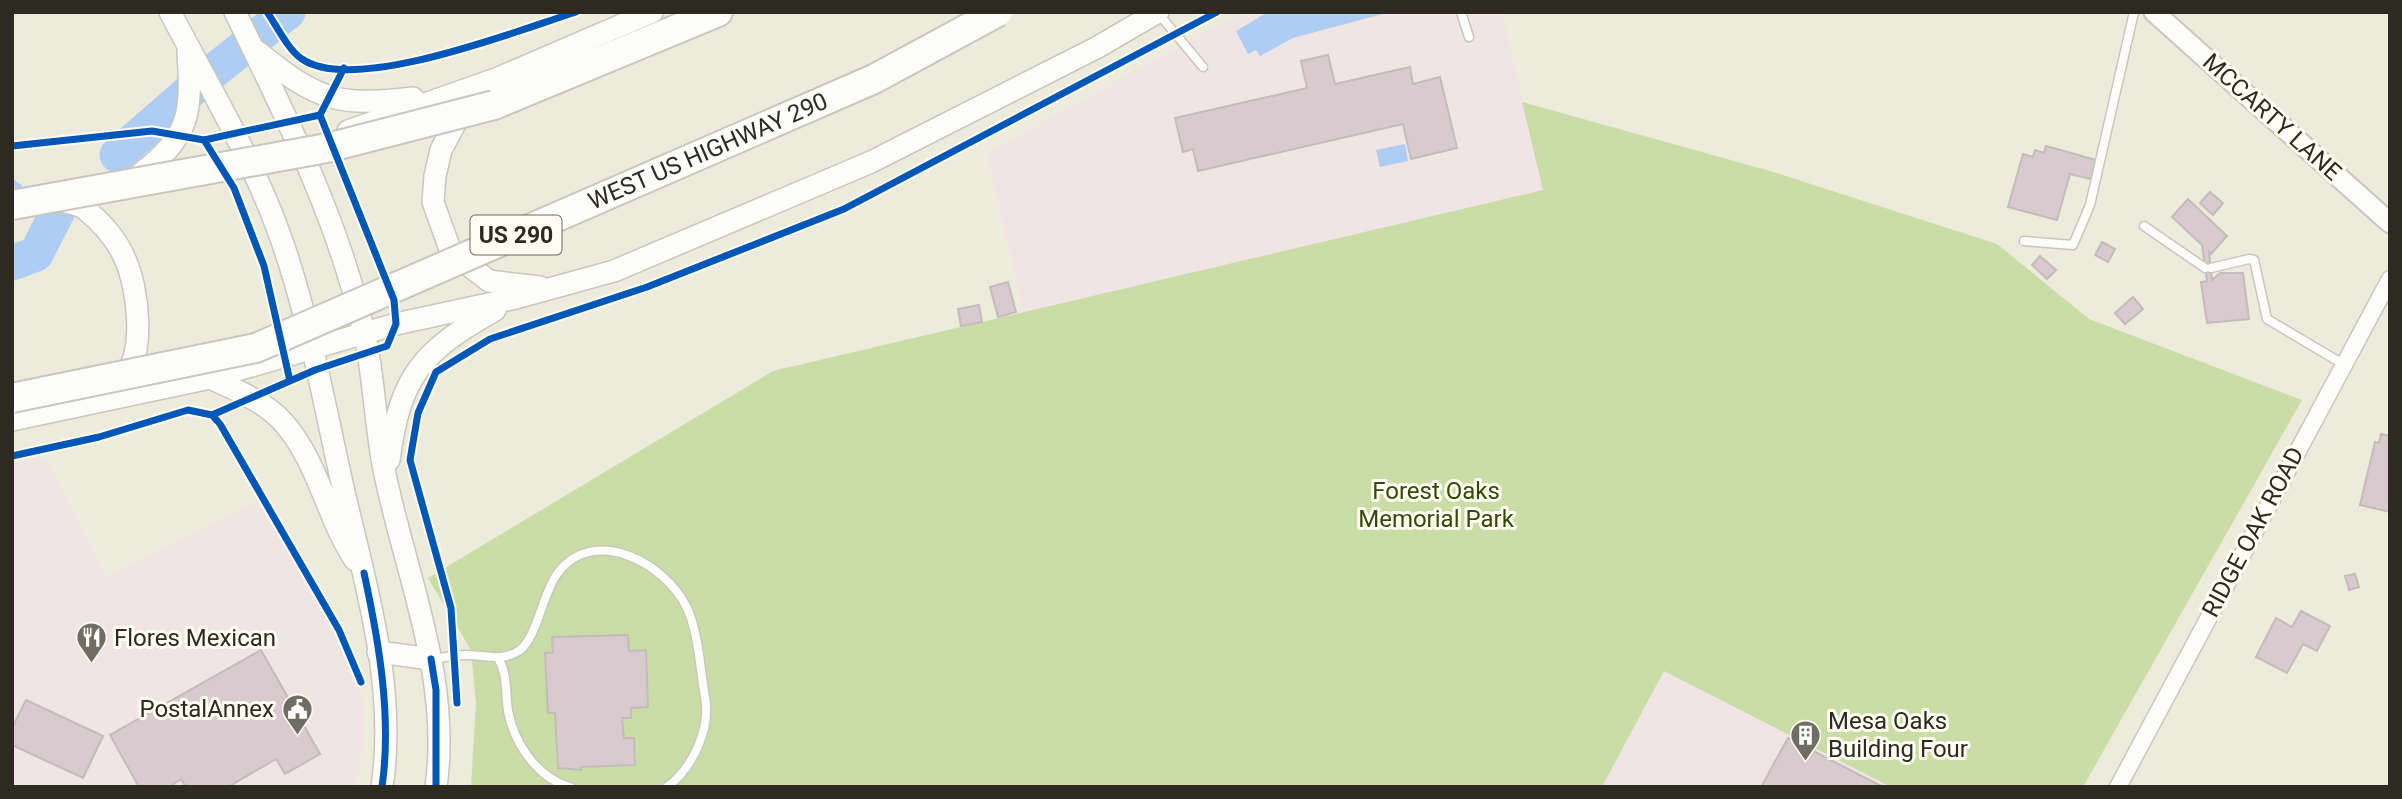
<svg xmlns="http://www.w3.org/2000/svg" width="2402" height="799" viewBox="0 0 2402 799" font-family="Roboto,sans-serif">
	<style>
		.commercial { fill: #f1e4e4 }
		.green { fill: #cbdda7 }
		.water { fill: #adcef2 }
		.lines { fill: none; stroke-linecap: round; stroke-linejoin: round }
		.stream { stroke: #adcef2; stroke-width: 6 }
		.river { stroke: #adcef2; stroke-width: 35 }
		.building { fill: #d9cad0; stroke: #c2bdb9; stroke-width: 2 }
		.service-casing { stroke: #c9c7bc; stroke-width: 11 }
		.minor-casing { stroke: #c9c7bc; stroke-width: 19 }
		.tertiary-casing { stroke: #c9c7bc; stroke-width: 23 }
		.secondary-casing { stroke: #c9c7bc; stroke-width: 24 }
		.motorway-casing { stroke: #c9c7bc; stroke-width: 32 }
		.service { stroke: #fcfcfa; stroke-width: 8 }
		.minor { stroke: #fcfcfa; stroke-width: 16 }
		.tertiary { stroke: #fcfcfa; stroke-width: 19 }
		.secondary { stroke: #fcfcfa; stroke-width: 21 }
		.motorway { stroke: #fcfcfa; stroke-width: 28 }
		.motorway-bridge-casing { stroke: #c9c7bc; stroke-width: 32; stroke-linecap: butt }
		.motorway-bridge { stroke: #fcfcfa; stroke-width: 28 }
		.cycleway-casing { stroke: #fffdf2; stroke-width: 11 }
		.cycleway { stroke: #0057b8; stroke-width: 7 }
		.labels { text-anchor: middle; stroke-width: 6; stroke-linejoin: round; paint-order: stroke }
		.shield { fill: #fffdf2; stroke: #6c6a60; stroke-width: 2 }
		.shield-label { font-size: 23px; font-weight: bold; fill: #2d2b21 }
		.street-label { font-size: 24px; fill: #2d2b21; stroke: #fffdf2 }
		.park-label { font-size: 24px; fill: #344908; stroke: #fffdf2 }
		.poi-label { font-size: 24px; fill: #2d2b21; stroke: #fffdf2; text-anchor: start }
	</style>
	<rect width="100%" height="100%" fill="#edebdc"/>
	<!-- commercial -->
	<path class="commercial" d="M1243,12h259l41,178 -519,122 -37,-159z
		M45,458l62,119 151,-75 77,122 29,82 -3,56 -7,25h-342v-324z
		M1664,671l227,116h-289z"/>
	<!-- green -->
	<path class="green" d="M1522,102l248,69 227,73 92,75 213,81 -219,387h-192l-227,-116 -62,116h-1131l5,-83 -5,-54 -43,-72 345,-207 770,-181z"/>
	<!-- water -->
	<path class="water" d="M1268,12h122l-97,26 -33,18 -4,-6 -8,4 -12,-23z
		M1405,144l3,17 -28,6 -4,-17z"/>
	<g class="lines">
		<!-- stream -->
		<path class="stream" d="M12,182l7,5"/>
		<!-- river -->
		<path class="river" d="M117,155l88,-77 83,-66
			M12,263l24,-9 21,-41"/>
	</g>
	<!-- building -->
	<path class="building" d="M1328,55l7,29 75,-17 3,17 27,-7 17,71 -46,11 -8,-35 -205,47 -5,-22 -10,3 -8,-34 132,-30 -6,-27z
		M2046,146l50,14 -5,19 -21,-5 -13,46 -49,-13 15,-53 10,3 2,-7 9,3z
		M2210,192l13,11 -10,12 -13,-12z
		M2188,199l39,37 -16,18 -2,-2 3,28 8,-7h23l6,46 -42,4 -6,-41 6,-1 -5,-36 -30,-28z
		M2102,242l13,7 -7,13 -13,-7z
		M2040,256l16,14 -9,9 -15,-14z
		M1008,282l8,30 -18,5 -8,-30z
		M2133,297l10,12 -18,15 -10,-11z
		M979,305l3,17 -21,4 -3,-17z
		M2381,434l9,2v76l-30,-7 15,-63 4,1z
		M2355,574l4,13 -10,3 -4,-14z
		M2301,611l29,15 -13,25 -14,-7 -16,29 -31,-16 20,-39 16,9z
		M628,635l1,16 17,-1 2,57 -17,1v10h-9l2,20h10l1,27 -54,2v3l-23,-2 -3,-55h-7l-3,-60h8l-1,-16z
		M261,650l59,104 -35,20 -9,-15 -48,28h-42l-5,-8 -12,8h-30l-29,-52z
		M26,700l77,36 -20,42 -71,-33v-17z
		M1788,738l95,49h-122z"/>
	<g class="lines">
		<defs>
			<path id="service" d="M1461,12l8,25
				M1158,13l45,54
				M2144,226l61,42
				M2024,241l49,4 17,-40 44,-193
				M2211,268l38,-9 5,1 13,59 76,45
				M498,658c10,16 7,34 10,53 6,32 29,67 62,76
				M431,659c11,-1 22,-4 32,-4 20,-1 39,8 57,-5 17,-13 23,-57 37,-76 36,-50 109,-11 130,34 12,26 13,62 18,89 6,31 -12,71 -38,90"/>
			<path id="minor" d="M2118,787l272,-508"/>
			<path id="tertiary" d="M2154,12l236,211"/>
			<path id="secondary" d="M170,12c42,80 90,159 117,244 27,83 41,169 61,253 22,90 48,186 34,278
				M235,12c51,104 103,207 129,320 11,48 11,99 22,147 22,102 65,201 50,308
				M258,52c59,48 79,55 155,46
				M468,108l-10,10 -17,32 -6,26 -2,26 18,50 38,29 51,6
				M348,131l148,-52 156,-67
				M140,174c50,-38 52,-60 48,-121
				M54,200c10,2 23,3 31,9 16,13 32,31 40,50 13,27 23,103 -6,122
				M210,378c25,11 55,24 73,44 35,39 43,94 72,138
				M12,420l198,-42 186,-54 120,-26 98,-27 257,-109 225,-114 62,-36
				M389,460c11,-84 33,-109 106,-150
				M378,652l53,7"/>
			<path id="motorway" d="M494,105l224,-93"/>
		</defs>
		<!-- service casing -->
		<use href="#service" class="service-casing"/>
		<!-- minor casing -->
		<use href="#minor" class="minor-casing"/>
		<!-- tertiary casing -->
		<use href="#tertiary" class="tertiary-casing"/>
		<!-- secondary casing -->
		<use href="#secondary" class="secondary-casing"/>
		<!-- motorway casing -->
		<use href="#motorway" class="motorway-casing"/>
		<!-- service -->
		<use href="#service" class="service"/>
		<!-- minor -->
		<use href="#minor" class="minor"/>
		<!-- tertiary -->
		<use href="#tertiary" class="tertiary"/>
		<!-- secondary -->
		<use href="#secondary" class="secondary"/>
		<!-- motorway -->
		<use href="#motorway" class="motorway"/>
		<defs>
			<g id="motorway-bridge">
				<path d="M12,205l315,-57 167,-43"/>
				<path id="s1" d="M12,398l244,-50 618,-269 124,-67"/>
			</g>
		</defs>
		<!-- motorway-bridge casing -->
		<use href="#motorway-bridge" class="motorway-bridge-casing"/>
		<!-- motorway-bridge -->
		<use href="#motorway-bridge" class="motorway-bridge"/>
		<defs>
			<path id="cycleway" d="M267,12c10,14 21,38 35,47 52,36 217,-29 274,-47
				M204,140l30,48 30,78 26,115
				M12,146l140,-15 52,9 116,-25 24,-47
				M212,415l103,-45 72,-24 9,-22 -2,-24 -74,-185
				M12,456l87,-19 89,-27 24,5 8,9 119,206 22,52
				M364,573c15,69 28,144 18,214
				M431,659l5,31v97
				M457,703l-6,-95 -41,-148 8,-47 18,-41 54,-33 157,-52 197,-78 373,-197"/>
		</defs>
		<!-- cycleway casing -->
		<use href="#cycleway" class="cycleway-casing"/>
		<!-- cycleway -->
		<use href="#cycleway" class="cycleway"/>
	</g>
	<!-- icons -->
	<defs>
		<symbol id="restaurant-pin" viewBox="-11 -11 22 30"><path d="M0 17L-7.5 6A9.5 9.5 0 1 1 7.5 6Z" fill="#706e62" stroke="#fffdf2"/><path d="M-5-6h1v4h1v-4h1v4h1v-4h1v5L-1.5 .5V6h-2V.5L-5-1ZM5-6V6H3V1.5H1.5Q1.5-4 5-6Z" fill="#fff"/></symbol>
		<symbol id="civic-pin" viewBox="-11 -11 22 30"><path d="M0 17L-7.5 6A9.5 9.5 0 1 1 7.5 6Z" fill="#706e62" stroke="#fffdf2"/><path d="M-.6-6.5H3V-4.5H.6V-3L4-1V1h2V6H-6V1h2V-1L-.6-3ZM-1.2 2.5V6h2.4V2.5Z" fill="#fff"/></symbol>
		<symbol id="building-pin" viewBox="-11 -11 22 30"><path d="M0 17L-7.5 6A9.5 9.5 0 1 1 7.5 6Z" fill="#706e62" stroke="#fffdf2"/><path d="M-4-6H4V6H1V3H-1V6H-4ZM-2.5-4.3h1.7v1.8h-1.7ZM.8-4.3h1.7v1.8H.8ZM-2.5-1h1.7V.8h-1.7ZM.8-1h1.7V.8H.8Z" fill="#fff"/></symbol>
	</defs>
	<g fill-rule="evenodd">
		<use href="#restaurant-pin" x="74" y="620" width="35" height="47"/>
		<use href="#civic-pin" x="280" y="692" width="35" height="47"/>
		<use href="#building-pin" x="1788" y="718" width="35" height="47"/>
	</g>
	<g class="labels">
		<!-- shield labels -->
		<rect class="shield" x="470.5" y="215.5" width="91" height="39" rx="5"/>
		<g class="shield-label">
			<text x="516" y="243">US 290</text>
		</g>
		<!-- street labels -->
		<g class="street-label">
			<text transform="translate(2272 117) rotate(42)" y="8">MCCARTY LANE</text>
			<text dy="8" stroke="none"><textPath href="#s1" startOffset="742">WEST US HIGHWAY 290</textPath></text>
			<text transform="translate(2253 532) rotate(-62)" y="8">RIDGE OAK ROAD</text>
		</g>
		<!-- park labels -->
		<g class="park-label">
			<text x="1436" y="499">Forest Oaks<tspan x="1436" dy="28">Memorial Park</tspan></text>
		</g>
		<!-- poi labels -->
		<g class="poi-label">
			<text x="114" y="646">Flores Mexican</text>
			<text x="274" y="717" text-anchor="end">PostalAnnex</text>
			<text x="1828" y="729">Mesa Oaks<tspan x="1828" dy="28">Building Four</tspan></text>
		</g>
	</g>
	<!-- border -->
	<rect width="2402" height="799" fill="none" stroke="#2d2b21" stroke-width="28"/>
</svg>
